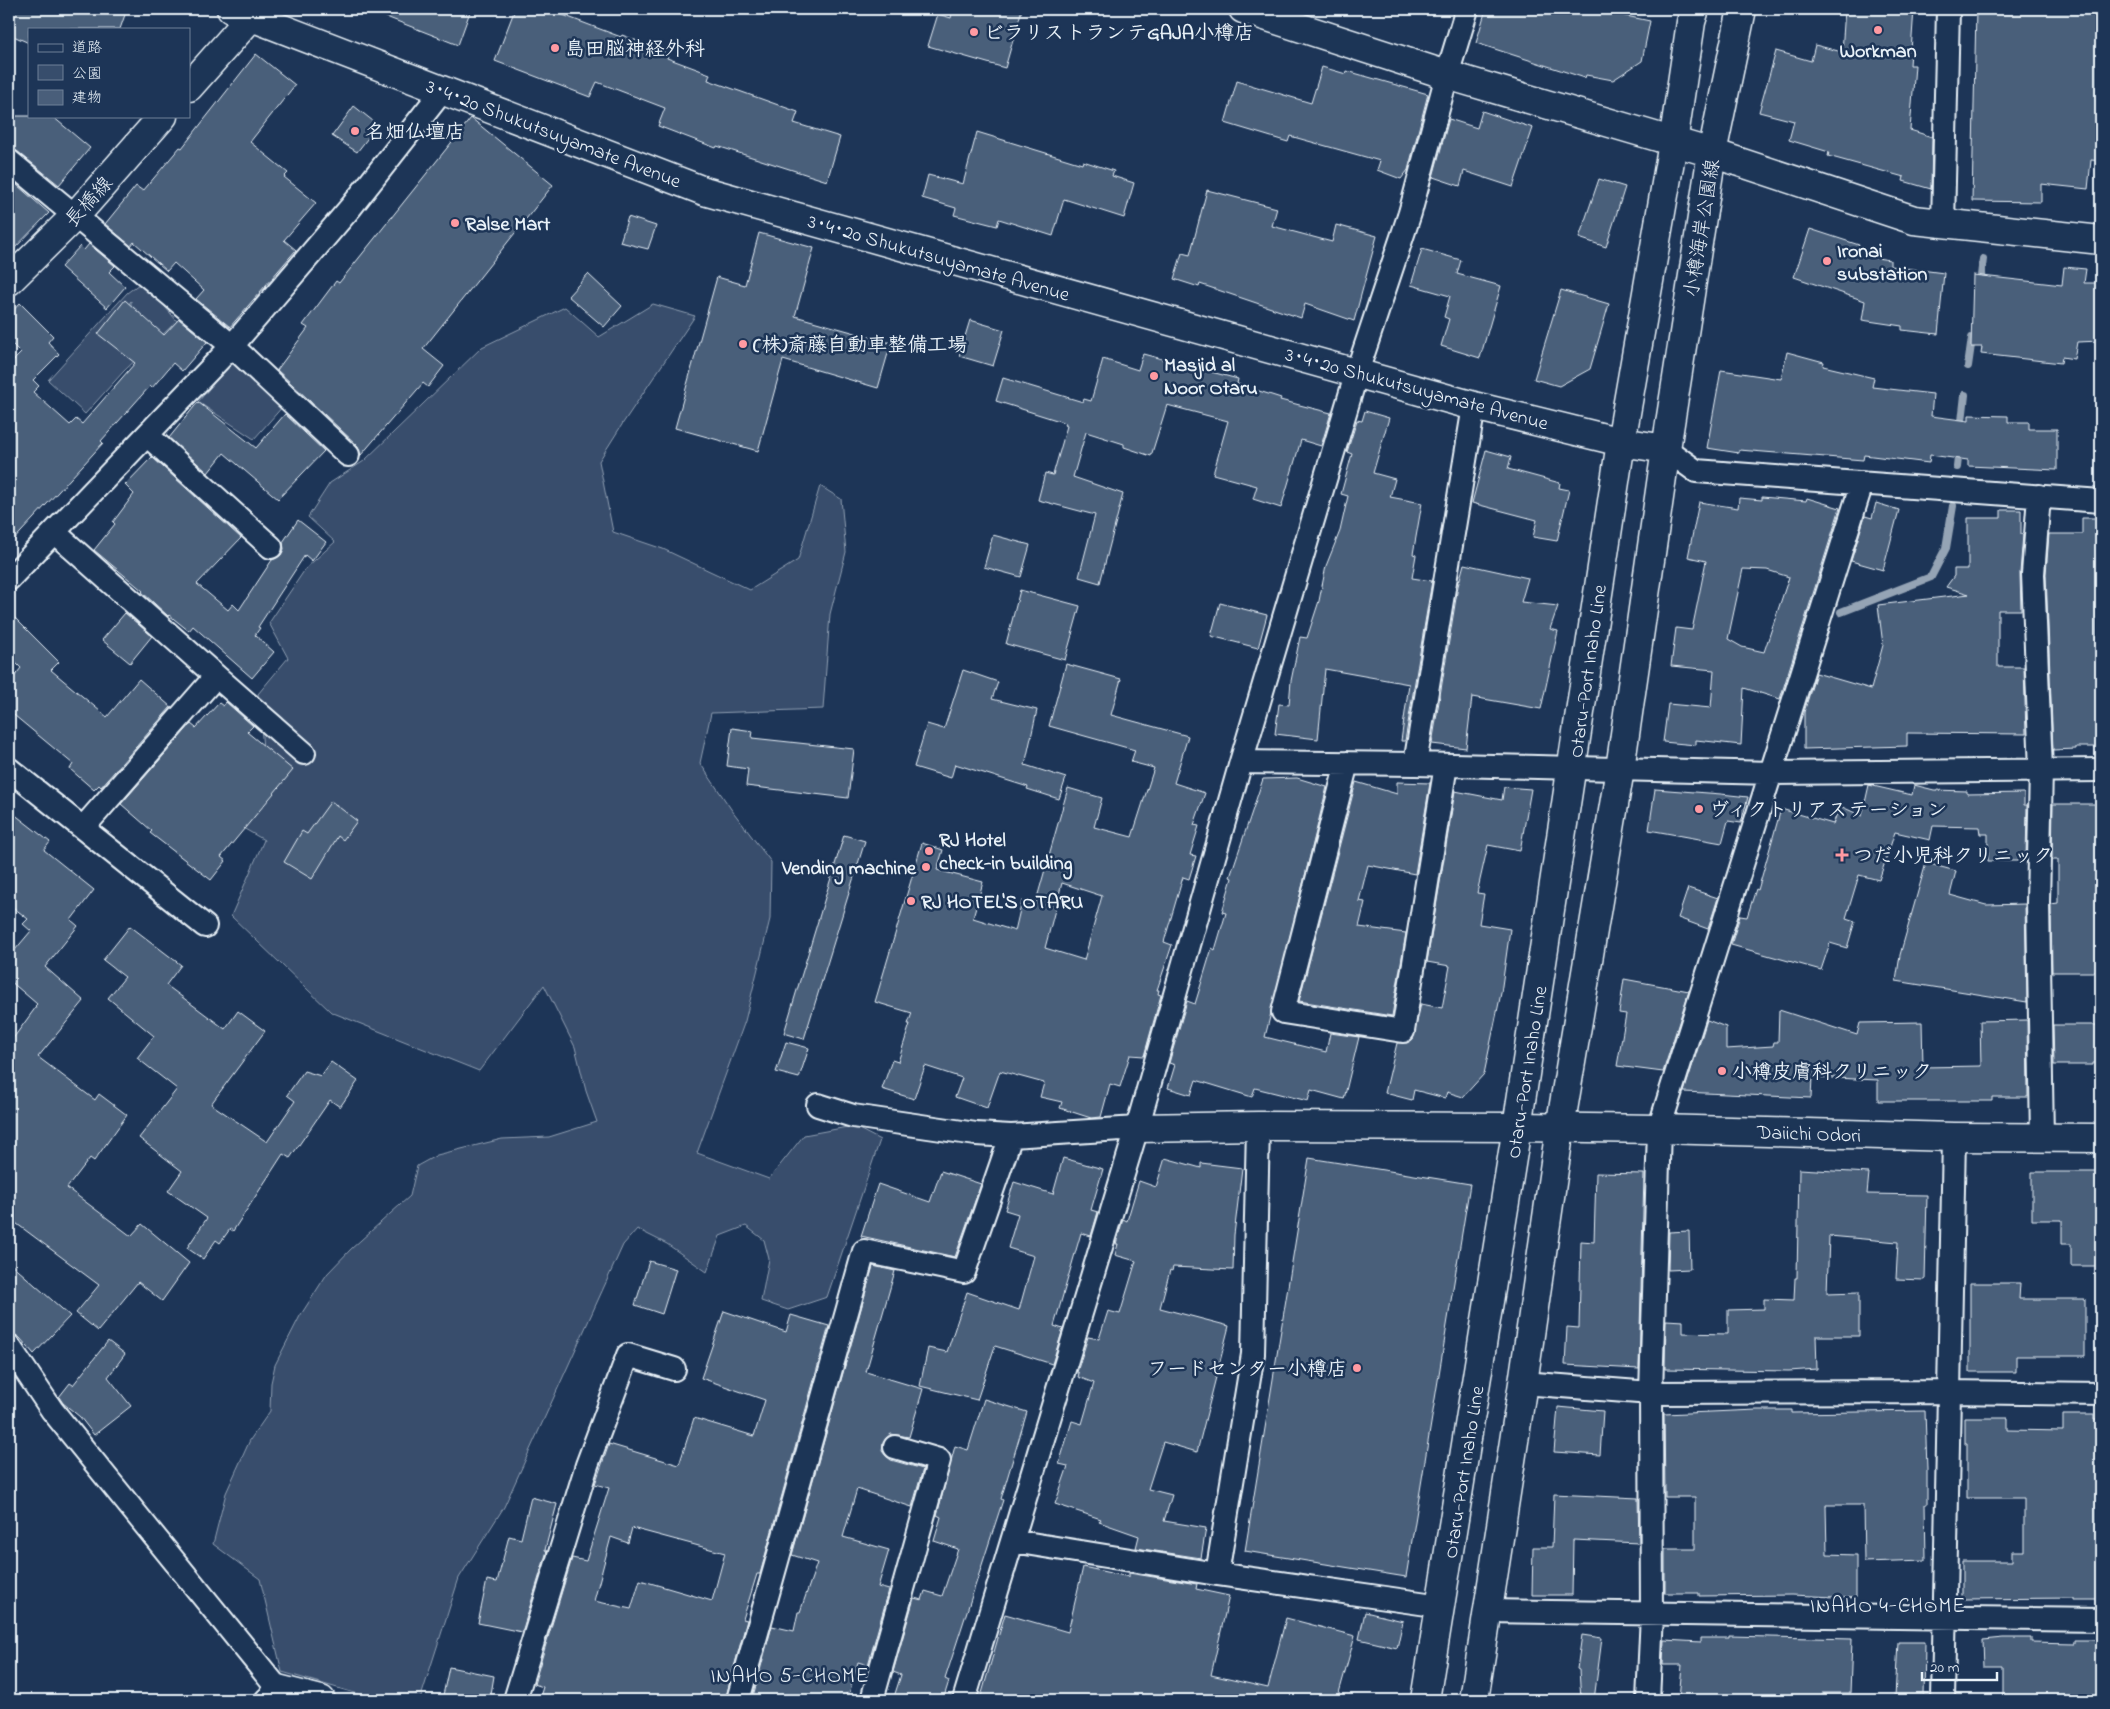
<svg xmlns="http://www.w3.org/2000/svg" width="2110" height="1709" viewBox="0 0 2110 1709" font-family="'Indie Flower','Klee One',sans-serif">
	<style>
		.green { fill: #374d6c; stroke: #909fb2; fill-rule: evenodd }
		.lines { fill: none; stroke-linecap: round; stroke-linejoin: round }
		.stream { stroke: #95a4b5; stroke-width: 8 }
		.building { fill: #495e7a; stroke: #e8f1f8; fill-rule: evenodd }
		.minor-casing { stroke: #e8f1f8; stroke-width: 26 }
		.tertiary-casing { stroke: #e8f1f8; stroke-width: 31 }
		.secondary-casing { stroke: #e8f1f8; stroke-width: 31 }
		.minor { stroke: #1d3557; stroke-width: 22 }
		.tertiary { stroke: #1d3557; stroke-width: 28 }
		.secondary { stroke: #1d3557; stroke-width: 28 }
		.poi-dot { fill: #ff9aa2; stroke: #1d3557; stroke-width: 2 }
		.labels { text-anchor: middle; stroke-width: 5; stroke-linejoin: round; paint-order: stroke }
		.poi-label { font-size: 20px; font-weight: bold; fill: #e8f1f8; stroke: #1d3557; text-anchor: start }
		.street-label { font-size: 20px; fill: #e8f1f8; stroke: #1d3557 }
		.neighbourhood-label { font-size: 21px; letter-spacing: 1px; fill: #e8f1f8; stroke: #1d3557 }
	</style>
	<rect width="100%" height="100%" fill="#1d3557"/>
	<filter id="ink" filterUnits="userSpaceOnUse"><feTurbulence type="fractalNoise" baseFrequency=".02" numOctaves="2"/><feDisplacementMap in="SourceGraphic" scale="10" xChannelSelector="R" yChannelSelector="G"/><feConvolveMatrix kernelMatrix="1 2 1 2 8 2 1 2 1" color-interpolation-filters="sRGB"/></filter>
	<g filter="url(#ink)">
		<!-- green -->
		<path class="green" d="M143,281l34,40 -53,50 -39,43 -37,-34 79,-87zM131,301v4l9,8 -3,9 -15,-8z
			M653,304l42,12 -72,107 -24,38 14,71 50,17 87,41 48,-30 22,-74 21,13 5,53 -16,62 -7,95 -112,4 -11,50 31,46 40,53 -1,57 -25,102 -48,132 72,26 35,-44 49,-9 27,14 -53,157 -39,13 -27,-9 8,-42 -5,-19 -18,-14 -26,10 -13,36 -40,-28 -30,-15 -14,16 -119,262 -45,71 -39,122h-41l-97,-28 -22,-93 -47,-35 13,-51 24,-53 20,-29 1,-28 4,-18 25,-49 27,-42 24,-25 59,-53 7,-30 20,-11 65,-16 47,-2 48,-15 -11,-31 -11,-44 -31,-62 -65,86 -148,-59 -100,-96 33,-76 -49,-28 48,-64 -5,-54 30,-36 -19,-35 37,-55 29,-26 -27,-25 22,-34 34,-22 118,-114 83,-40 34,30z
			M235,358l49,47 -30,34 -56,-37z"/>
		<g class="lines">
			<!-- stream -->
			<path class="stream" d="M1980,284l3,-25
				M1968,366l4,-28
				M1961,430l4,-35
				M1957,467l2,-18
				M1841,612l90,-35 15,-29 7,-42"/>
		</g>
		<!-- building -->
		<path class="building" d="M9,9h118l-7,20h-91v14l-20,-9z
			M372,9h99l-13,36 -87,-34z
			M515,9h32l74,28 1,-2 47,18 -2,5 43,16 -2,6 90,32 -4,11 46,14 -13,44 -110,-35 -1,2 -58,-22 7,-18 -68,-26 -7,15 -95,-36z
			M953,9h69l-17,59 -77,-22 10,-32 13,4z
			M1486,9h106l58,12 -8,40 -29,19 -27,-5 -1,3 -109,-35z
			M1845,9h69l-4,56h5l-5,65 22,7 -1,52 -28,-8 1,-4 -76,-21 1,-4 -40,-12 5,-19 -35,-9 17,-61 35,10 4,-16 27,7z
			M1976,9h125v152l-10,-1 -3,29 -47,-5v18l-69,-1z
			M256,54l39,31 -45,57 38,31 -4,4 32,26 -32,37 12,10 -66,77 -34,-28 8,-9 -30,-27 -7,8 -33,-29 -3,4 -26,-22 31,-38 7,5 37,-44 2,1z
			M1322,67l24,7 1,-3 81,23 -20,76 -7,9 -24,-9 3,-9 -90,-25 -2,6 -63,-19 12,-42 74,22z
			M354,106l24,19 -21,27 -25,-16z
			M1482,111l51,17 -20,59 -49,-16 -4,15 -27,-9 16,-58 28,9z
			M15,116h37l38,32 -31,37 -42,-34 -8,-3v-24z
			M471,118l82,67 -130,164 21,17 -16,21 -5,-4 -62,72 -4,-10 -80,-75 31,-42 -5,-3 33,-44 3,2z
			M977,132l105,32 1,-3 31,10 -2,5 22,7 -10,35 -60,-19 -11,37 -54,-17 -2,7 -43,-11 2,-7 -34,-10 6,-23 35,9z
			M9,178l40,35 -40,41z
			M1599,179l26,8 -19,60 -27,-9z
			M1207,190l70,18 -5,18 60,16 4,-17 41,11 -23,85 -49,-17 -4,14 -101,-34 -1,3 -25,-8 8,-26 8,2z
			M628,217l28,9 -8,23 -28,-7z
			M1810,229l49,16 -3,10 34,5v6l54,7 -6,61 -36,-4v-4l-40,-6 3,-19 -71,-24z
			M759,233l55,15 -19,68 96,27 -13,45 -95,-28 -25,91 -83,-23 42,-151 28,8z
			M89,244l26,22 -6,6 16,15 -18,21 -46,-41 19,-21 4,4z
			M1422,249l39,11 -4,14 44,12 -21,72 -39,-12 8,-27 -5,-2 6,-21 -39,-11z
			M2064,267l22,2 -2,14h17v58l-24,1 -3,17 -12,-2 -1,6 -80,-9 1,-7h-11l2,-72 89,10z
			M588,274l34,32 -18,21 -36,-31z
			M1561,290l48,14 -19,65 -31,17 -25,-7z
			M125,300l39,35 15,-16 28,23 -25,29 -9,-8 -21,25 -2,-2 -49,55 2,2 -20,22 -74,80v-180l12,-12 -12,-12v-26l11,-12 33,33 -5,6 11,12 -26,26 6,6 -6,6 37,33 6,-6 6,5 53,-61 -37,-29z
			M970,320l34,10 -11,36 -34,-10z
			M1787,352l37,10 -1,4 51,12 -2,9 61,7 -2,22 38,5v-6l39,1v6h21v7h28v41l-89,-4v-6l-38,-5 -1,8 -65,-8 -1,5 -124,-10v3l-32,-5 14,-78 60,9z
			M1143,354l95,25 -1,5 44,14 -1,2 51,13 -10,33 -20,-6 -20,68 -28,-9 4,-13 -44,-12 15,-53 -61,-16 -16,51 -27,-9v-3l-38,-12 -13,45 50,17 -23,89 -21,-6 16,-62 -57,-15 7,-27 8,2 14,-49 -2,-1 1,-2 -70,-22 7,-23 80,24 1,-3 7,2 12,-42 35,11z
			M198,402l58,46 29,-34 39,37 -46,48 -54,-46 -16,20 -39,-35z
			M1365,411l24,7 -16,55 22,6 -5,18 32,6 -9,51 3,1 -4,23 20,3 -27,160h-4l8,-57 -84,-15 -7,70 -43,-5 4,-30 10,1 2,-24 9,-44 7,1 12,-37 7,-35 14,-35 8,-35 -7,-2 11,-40 -5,-2 10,-32 5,1z
			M1486,450l25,7 -3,12 52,14 -1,5 10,2 -12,51 -24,-4 4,-17 -65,-17z
			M152,457l89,81 -44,46 31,26 5,-6 6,6 33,-50 9,-5 3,-6 -1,-7 15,-22 28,22 -14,19 -7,-6 -47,72 2,1 -5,7 19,17 -22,26 -59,-52 -4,5 -20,-16 -1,1 -26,-24 1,-1 -49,-41 21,-26 -2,-2 21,-28 -9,-9z
			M1762,497l44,4 1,-3 33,10 -60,191 -36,-11 -3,57 -45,-5v5l-33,-3 5,-38 43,4 3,-38 -43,-4 5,-38 16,2 14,-69 -18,-4 11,-55 39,6 1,-10 23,2zM1743,569l24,1 22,7 -25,75 -22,-5 -14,-8z
			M1876,503l23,7 -16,60 -32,-9 14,-45 7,2z
			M2001,510h20v24h2l-3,39 1,37h-23v57h26l2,67 -119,-1v13l-103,3v-37l12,-39 55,16 12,-44 -5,-40 91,-11 -23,-7 8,-11v-7h14v-51h33z
			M2082,518h19v62h-4v66h4v101h-25v2l-23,1 -7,-176 3,-40h33z
			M993,535l37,10 -9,32 -37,-10z
			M1464,564l64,14 -7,24 37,4 -8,23 8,2 -17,78 -69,-12 -6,51 -34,-4 26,-158z
			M1020,590l60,16 -15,54 -59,-16z
			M1220,603l47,12 -9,33 -47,-12z
			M9,612l50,50 -8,8 56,47 32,-38 32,28 -70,80 -2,-2 -5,5 -24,-21 3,-5 -64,-53v-28l12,-15 -12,-12z
			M125,613l27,23 -22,27 -28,-23z
			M1066,664l55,15 -10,36 77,21 -14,47 31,10 -11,32 5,1 -9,29 6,1 -7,23 -6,-2 -19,65 8,3 -15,45h2l-1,4 3,1 -17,61 -14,-1 -10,32 -10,-3 -9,33 -10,1 -31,-10 2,-6 -22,-5 4,-14 -44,-12 -13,37 -32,-11 7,-19 -37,-12 -11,33 -32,-10 10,-29 6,2 12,-38h-2l4,-11 -37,-11 47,-159 21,7 -6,20 46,12 -10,36 42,13 7,-30 13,4 33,-117 34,10 -8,29 38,10 22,-69 -23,-6 4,-12 -86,-24zM1062,883l40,13 -18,64 -39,-12z
			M963,670l35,12 -6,17 45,11 -12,55 41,13 -7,21 -32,-10 1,-2 -73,-23 -4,14 -37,-11 13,-43 17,5z
			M226,702l27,24 -6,6 46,38 -72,87 5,4 -15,19 -61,-47 2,-2 -31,-27 70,-80 5,4 23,-25 4,3z
			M732,728l21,3 -1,7 102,11 -6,49 -102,-12 2,-17 -21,-3z
			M1297,778l30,9 -62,250 61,15 4,-19 29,4 -15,62 -33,-9 -3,11 -53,-13 -3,9 -56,-17 -5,15 -23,-7 7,-23 -6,-2 18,-62 8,3 17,-56 3,2 11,-37 -4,-1 10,-34 -2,-1 33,-98z
			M1356,782l41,12v-12l33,1 -15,91 -47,-9 -9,36 6,1 -6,25 47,6 -14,83 -93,-15z
			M1869,785l43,10 2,-10 20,5 33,1v3l57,-1v12h3l-1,56h-38v-27h-8l-1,-7 -46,-1 -3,14 -35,-8 -16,48 -20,-5 -13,43 9,3 -8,27 -17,-5 -9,27 -90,-25 9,-29 7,1 9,-28 2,1 23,-81 52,15 7,-18 22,10z
			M1504,787l27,2 -11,62 -32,-6 -11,48 7,1 -5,30 31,5 -9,64 -17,81 -21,23 -16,-5 -2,6 -31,-8 -2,10 -27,-7 12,-50h10l6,-4 8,-35 21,4 8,-42 -23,-4 28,-171 47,9z
			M1655,789l66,5 27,3 -7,26 -13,-2 -6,22 -73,-13z
			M331,801l26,20 -14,19 -5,-4 -26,43 -28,-17 18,-31 5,3z
			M2053,804h48v105h-2v63h-47l-1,-68 7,-1v-43h-6z
			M9,810l41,32 -6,8 50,40 -23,30 7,6 -33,41 39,34 -46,56 57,43 4,-6 28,21 -33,46 -4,-3 -23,30 64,48 11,-12 47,39 -27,38 -24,-19 -40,49 -22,-18 23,-28 -90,-67v-174l27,-37 -1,-1 2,-2 -28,-24v-23l22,-26 -8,-7 5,-5 -19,-15z
			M844,835l21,6 -61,198 -20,-6z
			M1926,863l30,8 -6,24 36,10 39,-1 2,98 -131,-21 4,-26z
			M1688,888l30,10 -10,31 -30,-11z
			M130,926l51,39 -15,20 59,44 13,-18 27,20 -54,73 56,38 28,-41 -8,-6 17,-24 17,5 10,-14 27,19 -18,26 -10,-7 -40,58 -7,-4 -50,77 -3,-2 -10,14 -4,-3 -13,19 -16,-11 20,-30 -39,-27 14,-20 -43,-33 38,-49 -40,-31 17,-22 -46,-38 17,-21 -22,-17z
			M1624,979l65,12 -26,81 -46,-6 9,-52 -7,-1z
			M1779,1010l78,25 3,-12 62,-1 1,45 58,-1 -1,-45 47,-1 1,77h-36v4h-114v-21l-66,-3 -1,21 -127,-6 23,-72 19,7v22l47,-3 1,-4h4z
			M2053,1025h48v38h-8v2h-39z
			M786,1042l23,6 -10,30 -23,-6z
			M1063,1158l40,11 -12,41 7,2 -7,24 -10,-3 -27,93 9,3 -11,35 -57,-18 -18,54 -57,-14 8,-38 19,4 20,-60 52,18 15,-54 -26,-8 10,-34 -13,-4 9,-28 39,12z
			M1165,1158l36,10v-5l41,5 -8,67 -1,35 -60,-3 -1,4 -2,-1 -10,38 69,18 -32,126 -34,-10 -15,47 24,6 -8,26 42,7 -5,30 -65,-10 3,-12 -40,-14 2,-3 -46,-15 13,-38 -9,-2 13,-43 10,3 12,-41 -16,-6 1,-4 -2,-1 11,-35 11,2 9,-28 12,3 16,-53 -21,-6 3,-11h-2l7,-25 4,2 12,-40 17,6z
			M1309,1158l161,26 -64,393 -161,-26z
			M1799,1169l70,4 -2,21 60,1 -2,85 -29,-1 2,-37 -69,-6 -2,57 32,-1v44h-43l1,33 -28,2 -124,-2 1,-49 17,1v12l45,1v-24l36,-1v-10l30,1 1,-22h2z
			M941,1171l40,13 -26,73 -94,-21 17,-52 52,18z
			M2032,1172h67v94h-28v-22h-9v-24h-30z
			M1596,1173l48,1 -5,195 -74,-4 2,-38 12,1 2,-87 13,1z
			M1689,1231l1,38 -22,1 1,-38z
			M649,1261l27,8 -14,45 -27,-9z
			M9,1262l61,54 -36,38 -14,-16 -11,-8z
			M873,1266l22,5 -29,101 57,17 -14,48 -18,-3 -5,4 -3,5 -1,8 4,5 5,4 32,9 -11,38 -55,-18 -14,48 46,13 -11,37 11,3 -21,75 -10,-3 -9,32 -2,-1 -2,7h-93l20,-74 22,5 4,-19h2l17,-49 -25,-8z
			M1970,1283h50l-1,16h66v57h-69v16h-46z
			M724,1311l62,21 5,-17 38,11 -69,248h-3l-14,45 4,1 -22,80h-186l4,-13 -9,-3 38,-126 14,3 23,-73 -14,-4 14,-40 70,21 15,-47 60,18 11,-36 -64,-22zM632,1528l93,25 -13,48 -72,-21 -9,29 -37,-8 17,-64 17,6z
			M108,1341l17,13 -17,23 23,29 -37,29 -14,-18 -17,-14 -4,-6 11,-14 3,2z
			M984,1399l43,13 -26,87 2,1 -58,179 4,2 -6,19h-50l8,-25 -8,-3 21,-74 8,2 3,-9 17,5 16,-47 -24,-8 7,-24 -4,-2 18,-69 13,4z
			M1558,1407l45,4 -3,44 -46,-3z
			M1757,1410h35v3l133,-2 2,58v35h-2l1,56 -62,2 -1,-57h-37l1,49 29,1v43l-64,-3 -93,1v-3h-34v-44h30v-52h-30l-1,-83z
			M2063,1415h31v4h7v181h-28v-2l-111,1v-38h50v-10h12v-53h-57v-54h-2v-26h43v12l55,1z
			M1554,1494l84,4 1,45 -66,-3 -1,55h-40l1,-48h19z
			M531,1497l26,7 -12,46 2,1 -25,81 -44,-9 9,-43 10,2 12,-46 12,3z
			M1083,1567l46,10v-4l68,11 -1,5 33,7 -18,79 57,13 18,-70 69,18 -18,64h-357l25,-86 63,18z
			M1365,1612l38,9 -6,27 -38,-9z
			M1582,1635l20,3 -8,62h-13l-2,-30 -2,-1z
			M1729,1636l123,3 -2,54h-28v3l-71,-1v5h-72l3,-35h-19l1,-25 37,2v-4h28z
			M2003,1638h28v4l43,1v-3h27v60h-98v-34h-20l-1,-26z
			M1898,1642h27l-1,56 -29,-1z
			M449,1667l45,9 -4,24h-48z"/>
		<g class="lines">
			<defs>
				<path id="minor" d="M9,161l223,185 116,109
					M1943,224l5,-215
					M147,435l124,112
					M1666,449l30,22 405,30
					M2039,496l-6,78 8,196 -3,132 4,236
					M54,532l162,144 -133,152
					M9,579l223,-233 119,-139 92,-117
					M216,676l88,77
					M1241,762l174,2 357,9 329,-3
					M1347,763l-64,249 120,19 43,-266
					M1415,764l59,-358
					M9,769l196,157
					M818,1105l35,11 123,18 35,2 126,-8
					M9,1346l43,64 226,279 -12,11
					M1523,1383l128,10 298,-1 152,2
					M1013,1541l204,33 224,32
					M1217,1574l36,-220 5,-228
					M1487,1611l614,9
					M515,1700l72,-235 41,-110 46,14
					M738,1700l126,-449 100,21 47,-136
					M872,1700l67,-240 -44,-13
					M964,1700l173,-572 104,-366 116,-390 53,-159 37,-138 20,-66
					M1648,1700l4,-86 -1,-221 8,-264 203,-646
					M1943,1700l11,-563"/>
				<path id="tertiary" d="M1243,9l204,66 265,78 202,67 187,20
					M189,87l62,-70 4,-8
					M9,281l67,-66 87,-99
					M1137,1128l121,-2 259,1 142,2 295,8 147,1
					M278,1689l43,11"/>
				<path id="secondary" d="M231,9l473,182 770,215 147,36 45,7
					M1425,1700l92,-573 104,-685 52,-299 18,-121 4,-13
					M1474,1700l49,-317 37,-255 60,-359 46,-320 46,-296 30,-144"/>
			</defs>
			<!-- minor casing -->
			<use href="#minor" class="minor-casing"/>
			<!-- tertiary casing -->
			<use href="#tertiary" class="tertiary-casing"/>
			<!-- secondary casing -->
			<use href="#secondary" class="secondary-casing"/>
			<!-- minor -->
			<use href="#minor" class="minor"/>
			<!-- tertiary -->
			<use href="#tertiary" class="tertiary"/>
			<!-- secondary -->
			<use href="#secondary" class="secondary"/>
		</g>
	</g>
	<!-- markers -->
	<g class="poi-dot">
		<circle cx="1878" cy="30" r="5"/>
		<circle cx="974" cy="32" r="5"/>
		<circle cx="555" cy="48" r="5"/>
		<circle cx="355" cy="131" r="5"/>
		<circle cx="455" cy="223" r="5"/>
		<circle cx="1827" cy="261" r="5"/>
		<circle cx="743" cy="344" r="5"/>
		<circle cx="1154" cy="376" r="5"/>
		<circle cx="1699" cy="809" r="5"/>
		<circle cx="929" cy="851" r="5"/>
		<path d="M1839.5 847.5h5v5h5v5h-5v5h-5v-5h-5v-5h5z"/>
		<circle cx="926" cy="867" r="5"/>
		<circle cx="911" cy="901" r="5"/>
		<circle cx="1722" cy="1071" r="5"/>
		<circle cx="1357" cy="1368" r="5"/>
	</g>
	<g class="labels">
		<!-- poi labels -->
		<g class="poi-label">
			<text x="984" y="39">ビラリストランテGAJA小樽店</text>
			<text x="565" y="55">島田脳神経外科</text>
			<text x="1878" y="57" text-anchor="middle">Workman</text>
			<text x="365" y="138">名畑仏壇店</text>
			<text x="465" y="230">Ralse Mart</text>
			<text x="1837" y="257">Ironai<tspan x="1837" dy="23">substation</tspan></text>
			<text x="753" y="351">(株)斎藤自動車整備工場</text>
			<text x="1164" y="371">Masjid al<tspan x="1164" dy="23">Noor Otaru</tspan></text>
			<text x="1709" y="816">ヴィクトリアステーション</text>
			<text x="939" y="846">RJ Hotel<tspan x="939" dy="23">check-in building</tspan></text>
			<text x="1853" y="862">つだ小児科クリニック</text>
			<text x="916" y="874" text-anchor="end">Vending machine</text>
			<text x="921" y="908">RJ HOTEL'S OTARU</text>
			<text x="1732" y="1078">小樽皮膚科クリニック</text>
			<text x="1347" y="1375" text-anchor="end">フードセンター小樽店</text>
		</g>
		<!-- street labels -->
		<g class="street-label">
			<text transform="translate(554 133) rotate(21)" y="7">3･4･20 Shukutsuyamate Avenue</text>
			<text transform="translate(88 201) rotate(-48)" y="7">長橋線</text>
			<text transform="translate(1701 228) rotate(-81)" y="7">小樽海岸公園線</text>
			<text transform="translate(939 257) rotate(16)" y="7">3･4･20 Shukutsuyamate Avenue</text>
			<text transform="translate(1417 388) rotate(15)" y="7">3･4･20 Shukutsuyamate Avenue</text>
			<text transform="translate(1587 671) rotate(-82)" y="7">Otaru-Port Inaho Line</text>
			<text transform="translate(1526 1072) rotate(-81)" y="7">Otaru-Port Inaho Line</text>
			<text transform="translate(1809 1133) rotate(2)" y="7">Daiichi Odori</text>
			<text transform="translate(1463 1472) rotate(-81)" y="7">Otaru-Port Inaho Line</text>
		</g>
		<!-- neighbourhood labels -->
		<g class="neighbourhood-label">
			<text x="1888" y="1612">INAHO 4-CHOME</text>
			<text x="790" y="1682">INAHO 5-CHOME</text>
		</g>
	</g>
	<!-- margin -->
	<rect width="2110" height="1709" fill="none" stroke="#1d3557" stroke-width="30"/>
	<rect x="15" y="15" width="2080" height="1679" fill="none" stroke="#e8f1f8" stroke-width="2" filter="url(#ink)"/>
	<!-- legend -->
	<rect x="28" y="28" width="162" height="90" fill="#1d3557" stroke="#6e8097"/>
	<rect x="38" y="44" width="25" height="8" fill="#1d3557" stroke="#6e8097"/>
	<text x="72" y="52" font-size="15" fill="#e8f1f8">道路</text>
	<rect x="38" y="65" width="25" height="15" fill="#374d6c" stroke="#6e8097"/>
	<text x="72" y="78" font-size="15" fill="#e8f1f8">公園</text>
	<rect x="38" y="90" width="25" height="15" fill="#495e7a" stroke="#6e8097"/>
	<text x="72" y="102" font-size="15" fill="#e8f1f8">建物</text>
	<!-- scale -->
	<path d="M1922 1672v8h75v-8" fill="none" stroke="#e8f1f8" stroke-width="2.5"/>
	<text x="1930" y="1672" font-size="15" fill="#e8f1f8" stroke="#1d3557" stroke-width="4" paint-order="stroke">20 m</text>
</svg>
